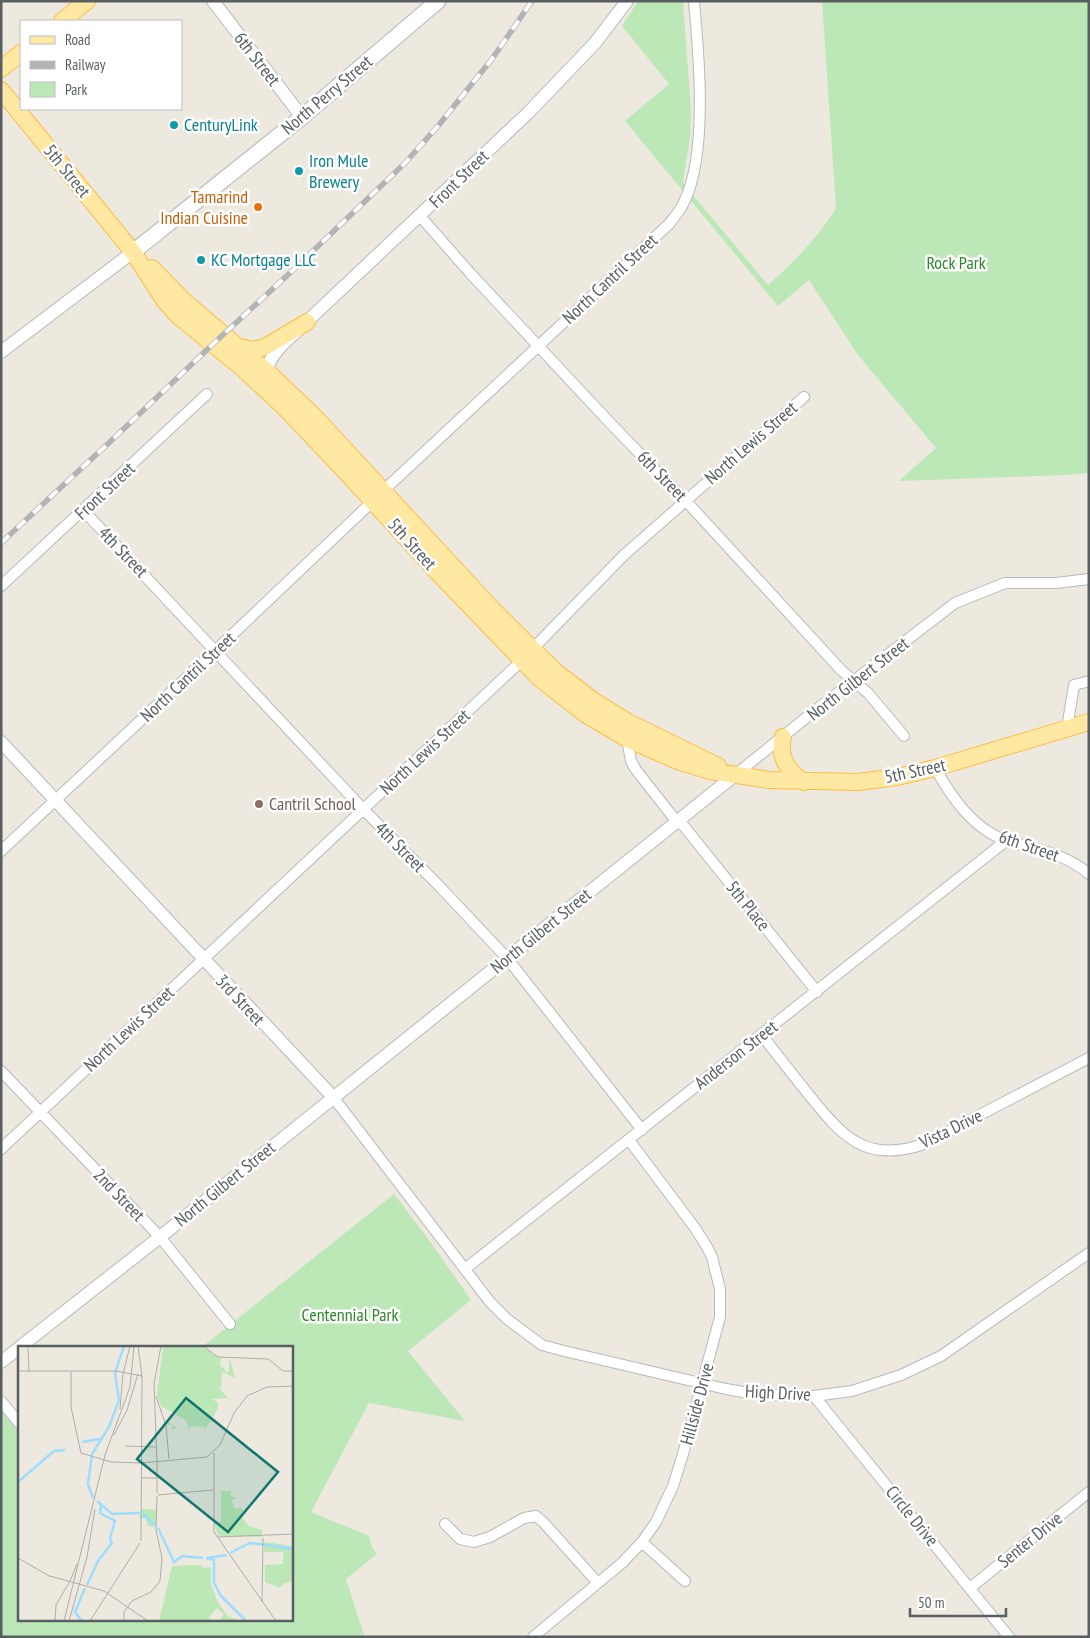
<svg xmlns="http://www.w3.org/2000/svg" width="1090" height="1638" viewBox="0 0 1090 1638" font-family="'PT Sans Narrow',sans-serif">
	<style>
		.green { fill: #bce8b8 }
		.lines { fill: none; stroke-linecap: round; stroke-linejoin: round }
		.minor-casing { stroke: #b5b9be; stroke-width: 12 }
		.tertiary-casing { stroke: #b5b9be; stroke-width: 14 }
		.secondary-casing { stroke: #b3b8be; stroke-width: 17 }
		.primary-casing { stroke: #ffbc46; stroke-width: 18 }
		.minor { stroke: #fff; stroke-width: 10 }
		.tertiary { stroke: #fff; stroke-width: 12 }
		.secondary { stroke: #fff; stroke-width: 15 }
		.primary { stroke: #ffe8a2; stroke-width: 16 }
		.rail-casing { stroke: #b2b3b3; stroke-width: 5.5 }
		.rail { stroke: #fff; stroke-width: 4; stroke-dasharray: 11; stroke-linecap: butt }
		.culture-dot { fill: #0f9aa8; stroke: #fff; stroke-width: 2 }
		.food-dot { fill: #e8710a; stroke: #fff; stroke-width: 2 }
		.education-dot { fill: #8d6e63; stroke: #fff; stroke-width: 2 }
		.labels { text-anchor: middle; stroke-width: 5; stroke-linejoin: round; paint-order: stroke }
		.street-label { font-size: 18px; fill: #585e62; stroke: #fff }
		.culture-label { font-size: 18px; fill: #0d838f; stroke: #fff; text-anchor: start }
		.food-label { font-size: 18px; fill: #c56008; stroke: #fff; text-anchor: end }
		.park-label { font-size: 18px; fill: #2f862c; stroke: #fff }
		.education-label { font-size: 18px; fill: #785e54; stroke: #fff; text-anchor: start }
		.inset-river { fill: none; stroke: #9dddff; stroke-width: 2.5 }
		.inset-road { fill: none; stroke: #adada9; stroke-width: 1 }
		.view { fill: #0f766e; fill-opacity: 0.15; stroke: #0f766e; stroke-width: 2.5 }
		.inset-edge { fill: none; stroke: #585e62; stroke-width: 2.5 }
	</style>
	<rect width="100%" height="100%" fill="#ede9df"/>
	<!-- green -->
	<path class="green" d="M638,1h45l8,110 -1,26 -7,46 85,102c27,-24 49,-46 68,-77l-14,-207h267v472l-22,2 -168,6 37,-33 -78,-93 -49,-75 -31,26 -153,-185 44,-37 -47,-58z
		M394,1194l35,46 42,60 -63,51 57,70 -96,-18 -58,109 58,24 3,11 5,7 -31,25 18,56 -4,2h-359v-236l18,22v196h272v-272h-89z"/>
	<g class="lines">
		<defs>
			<path id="minor" d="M420,216l50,57 142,152 74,76 155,169 27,23 36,43
				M383,491l286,-267c5,-7 12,-14 15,-22 24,-48 15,-147 10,-201
				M84,511l280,299 78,79 65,69 135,172
				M1,586l206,-192
				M1067,728l7,-43 15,-4
				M627,739l4,22 5,9 41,52
				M935,768c17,30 38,61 72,73 30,9 58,12 82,33
				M735,775l82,-66 138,-106 50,-20h51l33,-4
				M679,820l138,172
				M1,851l214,-200 158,-150
				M762,1035c15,20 31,40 47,60 34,42 57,69 115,49l165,-86
				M1,1071l159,166 70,87
				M333,1097l157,205 17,17 35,26 22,6 162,38 23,4 39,3h26l38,-5 49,-16 40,-19 148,-103
				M1,1149l515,-483 108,-111 180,-158
				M465,1269l542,-429
				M814,1396l195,241
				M1,1401l18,22
				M445,1524l15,15 14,3 16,-5 34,-19 12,-2 7,6 55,61
				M642,1542l43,39
				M970,1588l119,-96
				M533,1637l89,-74 20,-21 14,-20 17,-36 10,-32 37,-137v-28l-8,-32 -5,-10 -12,-19 -66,-88"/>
			<path id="tertiary" d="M213,1l89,116
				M1,352l132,-100
				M267,379c-2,-14 5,-22 14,-33l247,-233 67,-70 32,-42
				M1,742l332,355
				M20,1347l140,-110 575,-462
				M1,1362l18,-14"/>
			<path id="secondary" d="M133,252l169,-135 136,-116"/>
			<path id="primary" d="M62,21l25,-20
				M1,69l20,-16
				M1,90l132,162 31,48 13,15 65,53 44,41 57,60 95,104 102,106 45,35 42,25 53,23 30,9 60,9 88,2 39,-5 38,-9 154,-46
				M152,268l31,32 88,75 44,42 178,193 63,62 38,29 34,21 90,44
				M239,347l14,3 12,-3 42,-25
				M783,737c-5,21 5,34 21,45"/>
		</defs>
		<!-- minor casing -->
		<use href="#minor" class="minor-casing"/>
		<!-- tertiary casing -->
		<use href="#tertiary" class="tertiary-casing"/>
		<!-- secondary casing -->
		<use href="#secondary" class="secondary-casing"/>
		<!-- primary casing -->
		<use href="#primary" class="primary-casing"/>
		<!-- minor -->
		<use href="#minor" class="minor"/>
		<!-- tertiary -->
		<use href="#tertiary" class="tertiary"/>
		<!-- secondary -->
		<use href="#secondary" class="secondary"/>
		<!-- primary -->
		<use href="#primary" class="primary"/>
		<defs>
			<path id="rail" d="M1,543l111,-103 100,-95 79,-73 114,-109 33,-37 54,-67 40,-58"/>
		</defs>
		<!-- rail casing -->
		<use href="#rail" class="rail-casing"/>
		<!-- rail -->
		<use href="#rail" class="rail"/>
	</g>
	<!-- markers -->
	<g class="culture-dot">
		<circle cx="174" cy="125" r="5"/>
		<circle cx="299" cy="171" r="5"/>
		<circle cx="201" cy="260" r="5"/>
	</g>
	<circle class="food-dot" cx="258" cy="207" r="5"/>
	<circle class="education-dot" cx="259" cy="804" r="5"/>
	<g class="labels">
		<!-- street labels -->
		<g class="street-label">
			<text transform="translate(257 59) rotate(52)" y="6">6th Street</text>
			<text transform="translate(327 95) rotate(-40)" y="6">North Perry Street</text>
			<text transform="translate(67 171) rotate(51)" y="6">5th Street</text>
			<text transform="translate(459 179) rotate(-44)" y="6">Front Street</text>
			<text transform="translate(610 279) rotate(-43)" y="6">North Cantril Street</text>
			<text transform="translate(751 443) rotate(-41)" y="6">North Lewis Street</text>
			<text transform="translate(662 476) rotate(46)" y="6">6th Street</text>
			<text transform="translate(105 491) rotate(-43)" y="6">Front Street</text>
			<text transform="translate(412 544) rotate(48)" y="6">5th Street</text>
			<text transform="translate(123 552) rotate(46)" y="6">4th Street</text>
			<text transform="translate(188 677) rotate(-43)" y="6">North Cantril Street</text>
			<text transform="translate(858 679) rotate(-38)" y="6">North Gilbert Street</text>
			<text transform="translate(425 752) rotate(-43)" y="6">North Lewis Street</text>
			<text transform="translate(915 771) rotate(-12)" y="6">5th Street</text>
			<text transform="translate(1029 846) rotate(19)" y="6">6th Street</text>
			<text transform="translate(400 847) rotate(45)" y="6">4th Street</text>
			<text transform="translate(748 906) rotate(51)" y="6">5th Place</text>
			<text transform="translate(541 931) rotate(-39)" y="6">North Gilbert Street</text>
			<text transform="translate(240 1000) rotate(47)" y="6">3rd Street</text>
			<text transform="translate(129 1029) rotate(-43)" y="6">North Lewis Street</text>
			<text transform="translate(736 1055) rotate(-38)" y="6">Anderson Street</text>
			<text transform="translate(951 1129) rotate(-26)" y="6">Vista Drive</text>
			<text transform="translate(225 1184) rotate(-39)" y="6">North Gilbert Street</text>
			<text transform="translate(119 1195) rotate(46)" y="6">2nd Street</text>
			<text transform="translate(778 1393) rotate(3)" y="6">High Drive</text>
			<text transform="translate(697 1404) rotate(-75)" y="6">Hillside Drive</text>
			<text transform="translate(912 1516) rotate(51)" y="6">Circle Drive</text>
			<text transform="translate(1030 1540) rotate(-39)" y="6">Senter Drive</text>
		</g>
		<!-- culture labels -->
		<g class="culture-label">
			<text x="184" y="131">CenturyLink</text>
			<text x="309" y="167">Iron Mule<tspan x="309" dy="21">Brewery</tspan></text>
			<text x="211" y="266">KC Mortgage LLC</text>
		</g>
		<!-- food labels -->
		<g class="food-label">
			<text x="248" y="203">Tamarind<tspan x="248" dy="21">Indian Cuisine</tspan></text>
		</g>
		<!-- park labels -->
		<g class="park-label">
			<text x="956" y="269">Rock Park</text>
			<text x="350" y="1321">Centennial Park</text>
		</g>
		<!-- education labels -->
		<g class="education-label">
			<text x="269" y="810">Cantril School</text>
		</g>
	</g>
	<!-- overview -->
	<g transform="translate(18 1346)">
		<rect width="275" height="275" fill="#ede9df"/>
		<path d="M145,0h39l19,13 -1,6 8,8 2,-14 5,19 -13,-6 -1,16 -3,-1 10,11 -16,1 6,3v6l-13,22 -1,-3 -14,-1 -1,3h-17v-4h-5l-1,-5 12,9h10l-1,-8 -26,-15 -4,-11zM203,145h10v6h6l-5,4 3,8 6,-1 4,4 -3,6 7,8 13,4v7l-44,-1 -4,-14h7zM123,163l15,1v17l-8,-1 -3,-8h-5zM246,196l29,4v35l-10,3 -3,4 -15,-6v-17l18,-1v-12h-19zM183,219l2,3 8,-1v17l7,19 10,13 13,5h-23l6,-7 -7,-6 -8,9 2,4h-52l13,-55z" fill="#bce8b8"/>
		<path class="inset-river" d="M64,96l18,-3M0,136l36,-31 11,-1M75,152l-5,-14 4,-30 17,-27 10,-27 -4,-27 9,-27M79,155l15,13 28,-1M125,168l12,11M140,182l16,34 8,-6 21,2M212,207l20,-10 43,6M188,212l8,2v23l7,13 25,25M189,212l20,-3M69,239l11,-24 14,-18 -2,-4 5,-18 -15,-8 1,-7M64,275l-7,-9 10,-24"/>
		<path class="inset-road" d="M10,0l1,26M120,0l4,31M185,0l15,11 50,2 15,12h10M0,25h98l26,5 -1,165M53,26v35l10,46 30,9 30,1M138,50l10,30 3,33M102,63l3,-35 7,-28M96,89l13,-25 11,-36M107,100l31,1M196,107v79l62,89M123,117l66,-6 13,-12 14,-32 13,-17 20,-9 26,-1M139,117l-3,-79 7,-38M123,132h16M139,147v-30M140,149l55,-5M199,191l76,-3M0,212l33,19M32,230l54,15 44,30M52,235l7,-17M244,256l1,-64M37,275l1,-16 14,-24M46,275l41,-166 25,-68 4,-41M51,275l18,-64 8,-48M72,275l50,-78M106,275v-9l8,-11 19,-9 9,-11 2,-23 -6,-28 1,-34"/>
		<path class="view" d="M168,52l92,74 -50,60 -91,-73z"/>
		<rect width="275" height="275" class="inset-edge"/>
	</g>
	<!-- border -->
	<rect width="1090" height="1638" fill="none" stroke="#585e62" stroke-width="5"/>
	<!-- legend -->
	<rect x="20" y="20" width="162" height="90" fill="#ffffff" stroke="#bcbfc0"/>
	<rect x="30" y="36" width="25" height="8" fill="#ffe8a2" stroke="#bcbfc0"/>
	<text x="65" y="45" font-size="15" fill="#585e62">Road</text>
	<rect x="30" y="61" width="25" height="8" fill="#b2b3b3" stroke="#bcbfc0"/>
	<text x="65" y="70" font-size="15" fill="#585e62">Railway</text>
	<rect x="30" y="82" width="25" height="15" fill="#bce8b8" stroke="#bcbfc0"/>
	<text x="65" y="95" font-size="15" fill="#585e62">Park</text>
	<!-- scale -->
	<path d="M910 1608v8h96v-8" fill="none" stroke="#585e62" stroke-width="2.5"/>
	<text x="918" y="1608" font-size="15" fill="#585e62" stroke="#ffffff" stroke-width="4" paint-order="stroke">50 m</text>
</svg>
